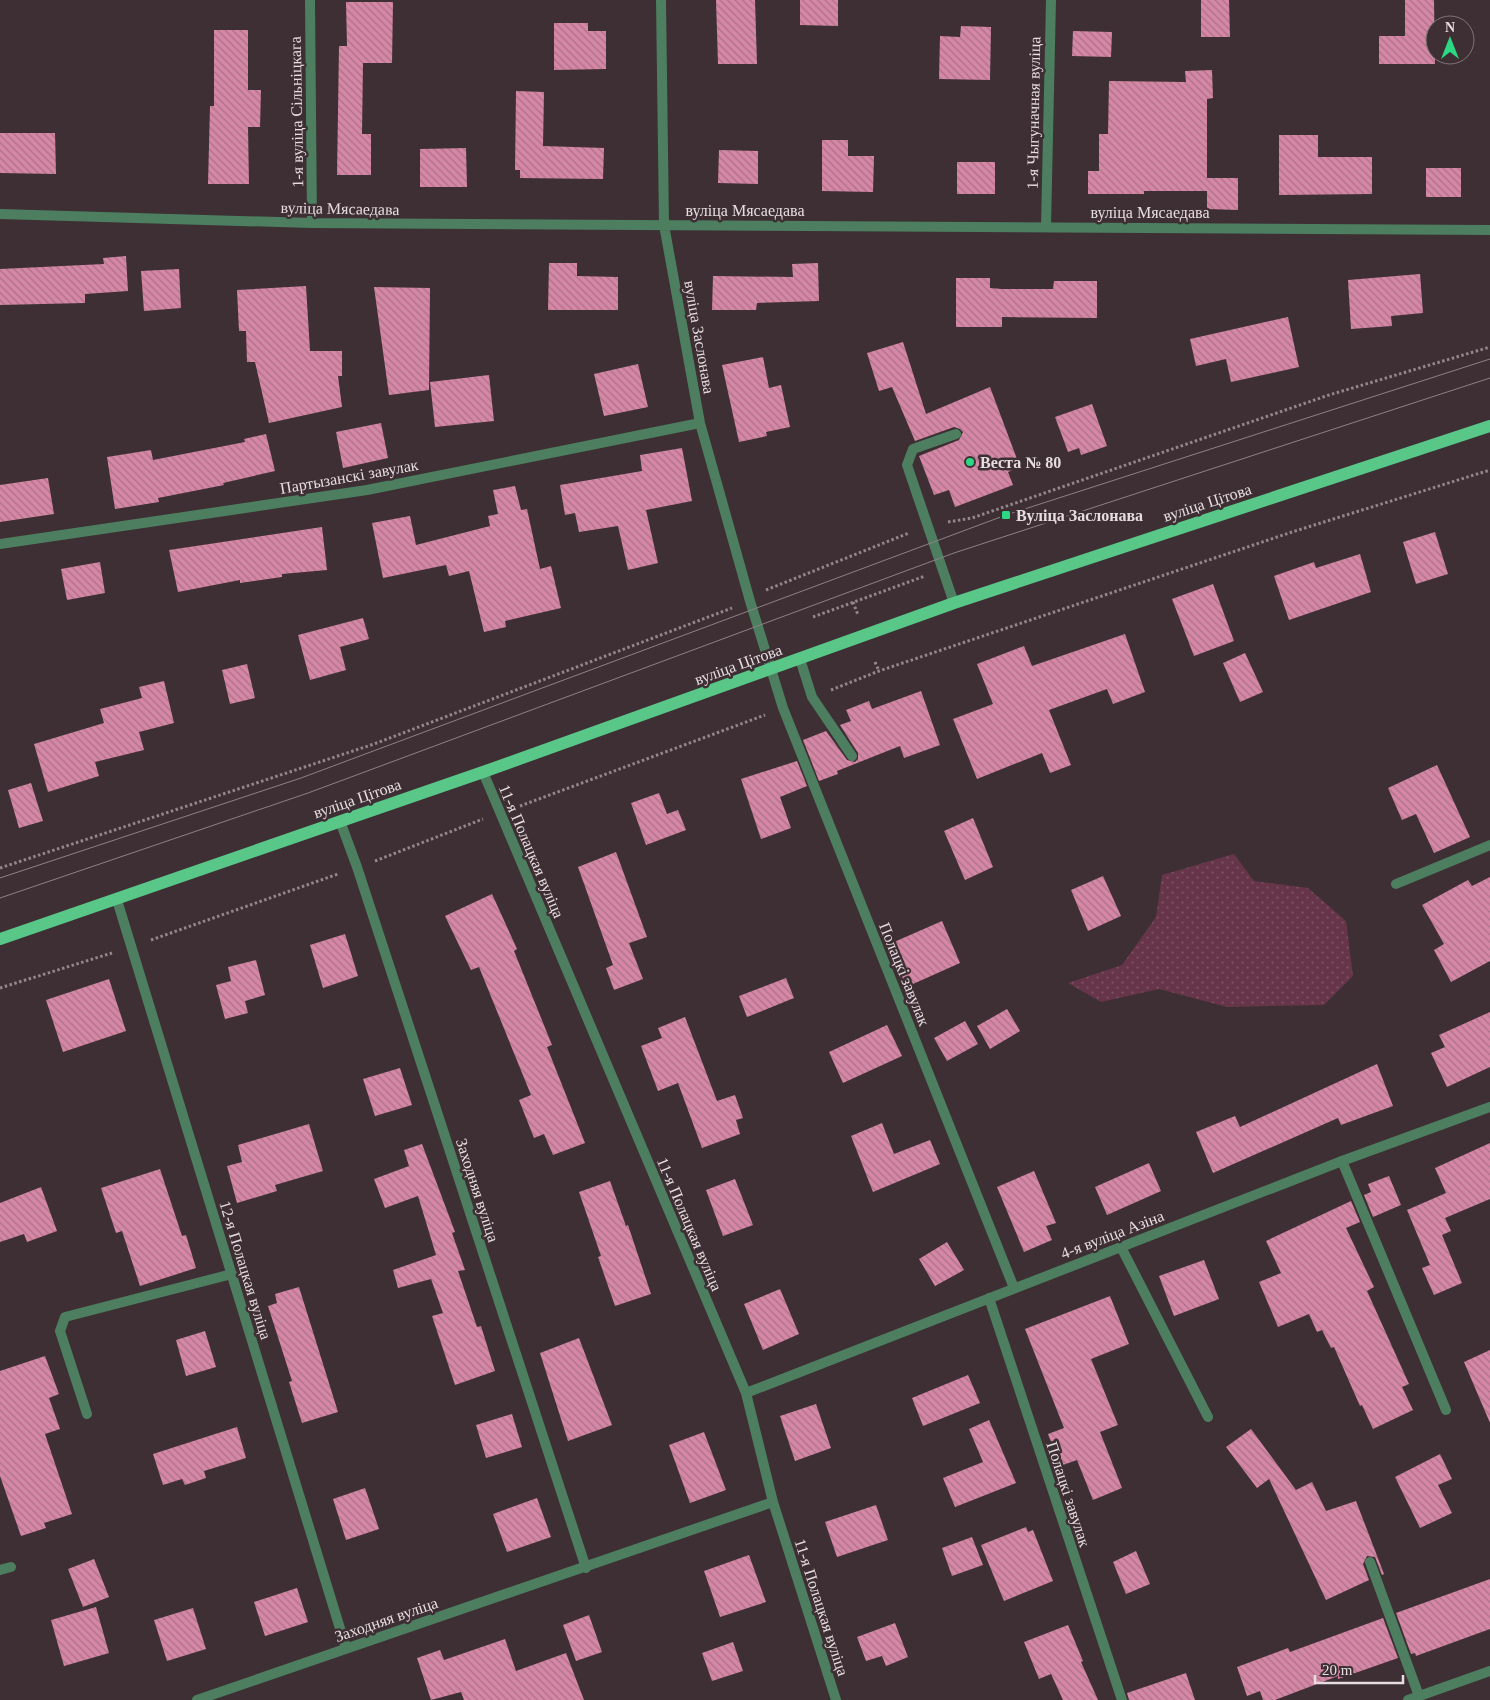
<svg xmlns="http://www.w3.org/2000/svg" width="1490" height="1700" viewBox="0 0 1490 1700" font-family="Georgia,serif">
	<style>
		.grass { fill: url(#grass-dots) }
		.building { fill: url(#building-back-hatch) }
		.lines { fill: none; stroke-linecap: round; stroke-linejoin: round }
		.path { stroke: #93878b; stroke-width: 3; stroke-dasharray: 2.5 2.5; stroke-linecap: butt }
		.service { stroke: #4c7e5f; stroke-width: 10 }
		.minor { stroke: #4c7e5f; stroke-width: 10 }
		.primary { stroke: #59c788; stroke-width: 12 }
		.tram { stroke: #8e8286; stroke-width: 1 }
		.poi-dot { fill: #2cd884; stroke: #3d2f34; stroke-width: 2 }
		.labels { text-anchor: middle; stroke-width: 5; stroke-linejoin: round; paint-order: stroke }
		.street-label { font-size: 16px; fill: #e7dde0; stroke: #3d2f34 }
		.poi-label { font-size: 16px; font-weight: bold; fill: #e7dde0; stroke: #3d2f34; text-anchor: start }
	</style>
	<defs>
		<pattern id="grass-dots" width="8" height="8" patternUnits="userSpaceOnUse" patternTransform="scale(1.25)"><rect width="8" height="8" fill="#673549"/><path d="M2 2h.1M6 6h.1" fill="none" stroke="#7d5263" stroke-width="1.8" stroke-linecap="round"/></pattern>
		<pattern id="building-back-hatch" width="6" height="6" patternUnits="userSpaceOnUse" patternTransform="scale(1.25)"><rect width="6" height="6" fill="#d587a5"/><path d="M-1 5l2 2M0 0l6 6M5-1l2 2" fill="none" stroke="#aa7288"/></pattern>
	</defs>
	<rect width="100%" height="100%" fill="#3d2f34"/>
	<!-- grass -->
	<path class="grass" d="M1234,854l20,27 54,7 38,33 7,55 -29,29 -97,2 -68,-18 -58,13 -33,-19 54,-18 34,-48 6,-42z"/>
	<!-- building -->
	<path class="building" d="M716,0h39l2,64h-39z
		M800,0h38v26l-38,-1z
		M1201,0h28l1,37h-29z
		M1405,0h29l1,64h-56v-28h26z
		M346,2h47l-1,61h-29l-1,71h9v41h-34l2,-129h8z
		M554,23h34v8h18v38l-52,1z
		M961,26l30,1 -1,53 -51,-1 1,-43 20,1z
		M214,30h34v60h13l-1,37h-12l1,57h-41l2,-78h4z
		M1073,31l39,1 -1,25 -39,-1z
		M1212,70l1,28 -6,1v79h31v32l-31,-1v-18h-63v3h-56v-23h11v-37h9l1,-53 77,1 -1,-11z
		M516,91l28,1 -1,54 61,2 -1,31 -83,-1v-8h-5z
		M0,133h55l1,41 -56,-1z
		M1279,135h39v22h54v37l-93,1z
		M822,140h26v16h26l-1,36 -51,-1z
		M466,148l1,39h-47v-38z
		M719,150l39,1v33l-40,-1z
		M957,162h38v32h-38z
		M1426,168h35v29h-35z
		M126,256l2,35 -43,3v9l-85,2v-36l104,-5 -1,-6z
		M549,263h28v13l41,1v33h-70z
		M818,263l1,38 -62,2 -1,7h-44l1,-34 80,1 -1,-13z
		M179,269l2,39 -37,3 -3,-40z
		M1420,274l3,39 -32,3 1,10 -41,3 -3,-49z
		M956,278h34v10l12,1h51l1,-8h43v37l-95,-1v10h-46z
		M306,286l4,65h32v25h-4l4,31 -73,16 -14,-61h-8l-1,-31h-7l-2,-41z
		M374,287l56,1 -1,102 -40,5z
		M1288,317l11,50 -68,15 -5,-23 -30,7 -6,-27z
		M903,342l23,72 64,-27 30,80 -12,5 5,13 -58,22 -6,-17 -15,5 -15,-39 40,-16 4,-8 -3,-3 -6,-2 -39,14 -23,-54 -13,4 -12,-38z
		M763,357l6,31 12,-3 9,42 -24,5 1,4 -28,6 -17,-77z
		M638,364l10,43 -44,9 -10,-42z
		M489,375l5,46 -59,6 -5,-45z
		M1092,404l15,42 -26,9 -2,-7 -11,4 -13,-35z
		M381,423l7,35 -45,10 -7,-36z
		M266,434l9,37 -52,12 1,2 -66,13 1,4 -44,7 -8,-52 44,-7 2,10 92,-18 -1,-3z
		M682,448l10,53 -46,9 12,53 -30,7 -10,-44 -39,6 -4,-19 -10,2 -5,-30 82,-14 -2,-16z
		M48,478l6,36 -54,8v-37z
		M515,486l6,24 6,-1 13,60 11,-3 10,42 -56,13 1,6 -22,5 -15,-61 -20,5 -3,-11 -63,13 -11,-55 38,-7 6,29 74,-19 -2,-10 10,-2 -5,-24z
		M322,527l5,43 -45,4v3l-42,6v-3l-62,12 -9,-42z
		M1435,532l13,42 -32,10 -13,-42z
		M1360,554l11,38 -82,28 -15,-44 40,-14 2,6z
		M100,562l5,31 -38,7 -6,-31z
		M1213,584l21,57 -40,15 -22,-57z
		M363,618l6,21 -29,8 6,23 -36,10 -12,-45z
		M1125,634l20,58 -32,12 -6,-15 -58,21 22,55 -21,8 -8,-20 -65,26 -24,-60 40,-15 -16,-40 47,-18 8,20z
		M1245,653l18,39 -23,10 -17,-39z
		M247,664l8,34 -25,6 -8,-34z
		M164,681l10,42 -35,9 5,18 -49,12 4,14 -51,16 -14,-48 70,-21 -4,-14 42,-11 -3,-11z
		M921,691l19,54 -36,13 -4,-12 -63,25 1,3 -19,7 -16,-41 23,-9 21,29 8,2 3,-3v-6l-18,-28 11,-4 -5,-11 23,-9 3,8z
		M797,761l10,25 -27,11 11,31 -30,11 -20,-60z
		M1437,765l33,72 -36,16 -18,-39 -14,6 -14,-32z
		M31,783l12,38 -24,7 -11,-38z
		M659,793l8,21 11,-4 8,20 -40,15 -15,-42z
		M973,818l20,49 -28,13 -21,-49z
		M616,852l31,85 -18,6 14,36 -29,11 -8,-22 7,-3 -35,-98z
		M1103,876l18,40 -33,15 -17,-41z
		M1490,877v84l-39,21 -17,-32 10,-6 -22,-39 46,-25 4,6z
		M492,894l25,55 -3,2 38,94 -5,2 38,96 -32,12 -9,-21 -10,4 -15,-38 12,-5 -52,-128 -8,3 -26,-54z
		M942,921l18,42 -56,25 -19,-42z
		M345,934l13,42 -35,12 -13,-43z
		M256,960l9,35 -20,6 3,12 -23,6 -9,-34 15,-4 -3,-14z
		M786,978l8,20 -47,19 -8,-21z
		M109,979l17,52 -63,21 -17,-52z
		M1007,1009l13,22 -30,18 -13,-23z
		M1490,1012v55l-43,20 -16,-34 14,-6 -6,-12z
		M685,1017l32,84 18,-6 8,23 -7,2 4,14 -38,14 -24,-65 -20,8 -17,-45 21,-8 -4,-10z
		M965,1021l13,23 -31,17 -13,-23z
		M887,1025l15,31 -59,27 -14,-31z
		M1377,1064l16,42 -52,19 -3,-7 -125,55 -17,-41 39,-16 5,11z
		M400,1068l12,37 -37,11 -12,-37z
		M882,1123l12,31 36,-14 10,24 -67,28 -22,-56z
		M309,1124l14,47 -48,14 2,6 -40,12 -10,-37 15,-4 -4,-17z
		M1490,1143v56l-45,19 6,13 -9,4 20,48 -28,12 -12,-27 8,-3 -23,-55 39,-17 -11,-25z
		M422,1144l33,88 -3,1 13,37 -7,1 19,56 4,-1 14,45 -40,14 -23,-69 11,-3 -12,-34 -33,9 -5,-18 43,-15 -18,-59 -33,12 -11,-29 35,-13 -5,-16z
		M1149,1163l12,28 -54,24 -12,-28z
		M160,1169l22,67 4,-1 10,33 -56,18 -18,-55 -6,2 -15,-45z
		M1034,1171l22,52 -10,3 6,14 -28,12 -27,-65z
		M1389,1176l12,29 -28,12 -9,-22 7,-3 -3,-8z
		M735,1179l18,46 -30,11 -17,-46z
		M610,1181l16,45 2,-1 23,69 -36,12 -17,-49 3,-1 -22,-64z
		M41,1187l16,44 -30,11 -3,-8 -24,8v-39z
		M1351,1201l9,21 -14,6 28,59 -7,4 42,93 -7,3 11,23 -40,19 -11,-24 -2,1 -26,-59 -3,1 -9,-18 -5,2 -8,-18 -31,13 -19,-45 22,-9 -15,-32z
		M947,1242l17,28 -29,16 -16,-27z
		M1204,1260l15,39 -45,17 -15,-40z
		M299,1287l39,125 -36,11 -13,-41 3,-1 -24,-75 9,-3 -2,-9z
		M780,1289l19,45 -36,16 -19,-46z
		M1110,1296l19,48 -38,15 27,66 -18,7 22,56 -29,12 -16,-40 -17,6 -12,-32 16,-6 -39,-99z
		M205,1331l11,36 -30,9 -10,-36z
		M579,1338l33,87 -44,16 -28,-88z
		M1490,1350v73l-26,-61z
		M45,1356l14,38 -10,4 11,31 -15,5 27,80 -28,9 2,5 -25,8 -21,-60v-105z
		M968,1375l12,28 -57,23 -11,-28z
		M816,1404l15,44 -36,13 -15,-45z
		M512,1414l10,33 -36,11 -10,-33z
		M989,1420l27,63 -61,24 -12,-29 40,-16 -14,-33z
		M237,1427l9,31 -42,13 2,7 -21,7 -3,-6 -19,6 -10,-31z
		M1251,1429l45,61 16,-8 14,29 30,-10 28,73 -2,1 -7,-18 -8,-1 -4,8 6,16 -43,20 -57,-121 -12,9 -31,-41z
		M704,1432l22,58 -36,13 -21,-58z
		M1440,1454l12,25 -14,6 14,28 -32,15 -25,-51z
		M365,1488l14,41 -33,11 -13,-41z
		M537,1498l14,39 -44,15 -14,-38z
		M876,1505l12,35 -51,17 -12,-35z
		M1026,1527l2,5 5,-2 20,51 -49,20 -23,-56z
		M972,1537l11,28 -31,11 -10,-28z
		M1136,1551l14,33 -24,10 -13,-32z
		M749,1555l17,47 -46,15 -16,-46z
		M94,1559l15,38 -26,10 -15,-38z
		M1490,1579v50l-74,27 -1,-3 -4,1 -15,-41z
		M297,1588l11,34 -43,14 -11,-34z
		M96,1607l13,46 -45,13 -13,-46z
		M193,1608l13,41 -39,12 -13,-41z
		M589,1615l13,37 -26,9 -13,-36z
		M1383,1618l15,40 -60,21v-3l-63,24h-12l-3,-9 -13,5 -10,-29 51,-19 2,4z
		M895,1623l13,34 -22,9 -4,-10 -16,5 -9,-24z
		M1068,1625l15,36 -2,1 17,38h-35l-12,-26 -12,5 -15,-37z
		M505,1639l11,32 50,-18 18,47h-120l-3,-8 -30,8 -14,-42 23,-8 4,10z
		M733,1642l10,29 -31,10 -10,-28z
		M1186,1673l9,27h-66l-2,-7z"/>
	<g class="lines">
		<!-- path -->
		<path class="path" d="M948,522l24,-4 357,-123 161,-48
			M766,590l143,-57
			M853,602l5,13
			M813,617l112,-41
			M875,662l4,9
			M831,690l48,-19 413,-139 198,-62
			M520,806l245,-91
			M375,861l108,-42
			M0,868l374,-124 358,-136
			M151,940l187,-66
			M0,988l112,-35"/>
		<!-- service -->
		<path class="service" d="M954,603l-47,-138 6,-16 43,-15
			M800,659l12,38 40,59
			M1396,884l94,-39
			M1342,1161l104,249
			M1121,1247l87,170
			M87,1414l-27,-83 5,-14 167,-43
			M1370,1562l49,134
			M0,1570l11,-3"/>
		<!-- minor -->
		<path class="minor" d="M310,0l2,223
			M661,0l3,225 36,198 50,178 33,107 231,580
			M0,214l312,9 1178,7
			M1046,226l5,-226
			M0,544l367,-54 333,-67
			M483,772l263,621 27,109 63,198
			M340,821l17,46 229,701
			M117,900l229,748
			M989,1298l133,402
			M746,1393l596,-232 148,-54
			M197,1700l576,-198
			M1408,1700l82,-29"/>
		<!-- primary -->
		<path class="primary" d="M0,939l483,-167 471,-169 536,-177"/>
		<!-- tram -->
		<path class="tram" d="M0,878l301,-100 705,-263 484,-156
			M0,898l308,-105 646,-240 536,-175"/>
	</g>
	<!-- markers -->
	<g class="poi-dot">
		<circle cx="970" cy="462" r="5"/>
		<rect x="1001" y="510" width="10" height="10" rx="2.5"/>
	</g>
	<g class="labels">
		<!-- street labels -->
		<g class="street-label">
			<text transform="translate(296 112) rotate(-91)" y="6">1-я вуліца Сільніцкага</text>
			<text transform="translate(1033 113) rotate(-89)" y="6">1-я Чыгуначная вуліца</text>
			<text transform="translate(340 208) rotate(1)" y="6">вуліца Мясаедава</text>
			<text x="745" y="216">вуліца Мясаедава</text>
			<text x="1150" y="218">вуліца Мясаедава</text>
			<text transform="translate(700 337) rotate(80)" y="6">вуліца Заслонава</text>
			<text transform="translate(349 476) rotate(-10)" y="6">Партызанскі завулак</text>
			<text transform="translate(1207 502) rotate(-18)" y="6">вуліца Цітова</text>
			<text transform="translate(738 664) rotate(-20)" y="6">вуліца Цітова</text>
			<text transform="translate(357 798) rotate(-19)" y="6">вуліца Цітова</text>
			<text transform="translate(532 851) rotate(67)" y="6">11-я Полацкая вуліца</text>
			<text transform="translate(905 974) rotate(68)" y="6">Полацкі завулак</text>
			<text transform="translate(478 1190) rotate(72)" y="6">Заходняя вуліца</text>
			<text transform="translate(690 1224) rotate(67)" y="6">11-я Полацкая вуліца</text>
			<text transform="translate(1112 1234) rotate(-21)" y="6">4-я вуліца Азіна</text>
			<text transform="translate(246 1270) rotate(73)" y="6">12-я Полацкая вуліца</text>
			<text transform="translate(1069 1494) rotate(72)" y="6">Полацкі завулак</text>
			<text transform="translate(822 1607) rotate(72)" y="6">11-я Полацкая вуліца</text>
			<text transform="translate(386 1619) rotate(-19)" y="6">Заходняя вуліца</text>
		</g>
		<!-- poi labels -->
		<g class="poi-label">
			<text x="980" y="468">Веста № 80</text>
			<text x="1016" y="521">Вуліца Заслонава</text>
		</g>
	</g>
	<!-- north arrow -->
	<g transform="translate(1450 40)"><circle r="24" fill="#3d2f34" stroke="#817579"/>
	<path d="M0-4L9 19L0 12L-9 19Z" fill="#2cd884"/>
	<text y="-8" font-size="14" font-weight="bold" text-anchor="middle" fill="#e7dde0">N</text>
	</g>
	<!-- scale -->
	<path d="M1315 1675v8h88v-8" fill="none" stroke="#e7dde0" stroke-width="2.5"/>
	<text x="1322" y="1675" font-size="15" fill="#e7dde0" stroke="#3d2f34" stroke-width="4" paint-order="stroke">20 m</text>
</svg>
